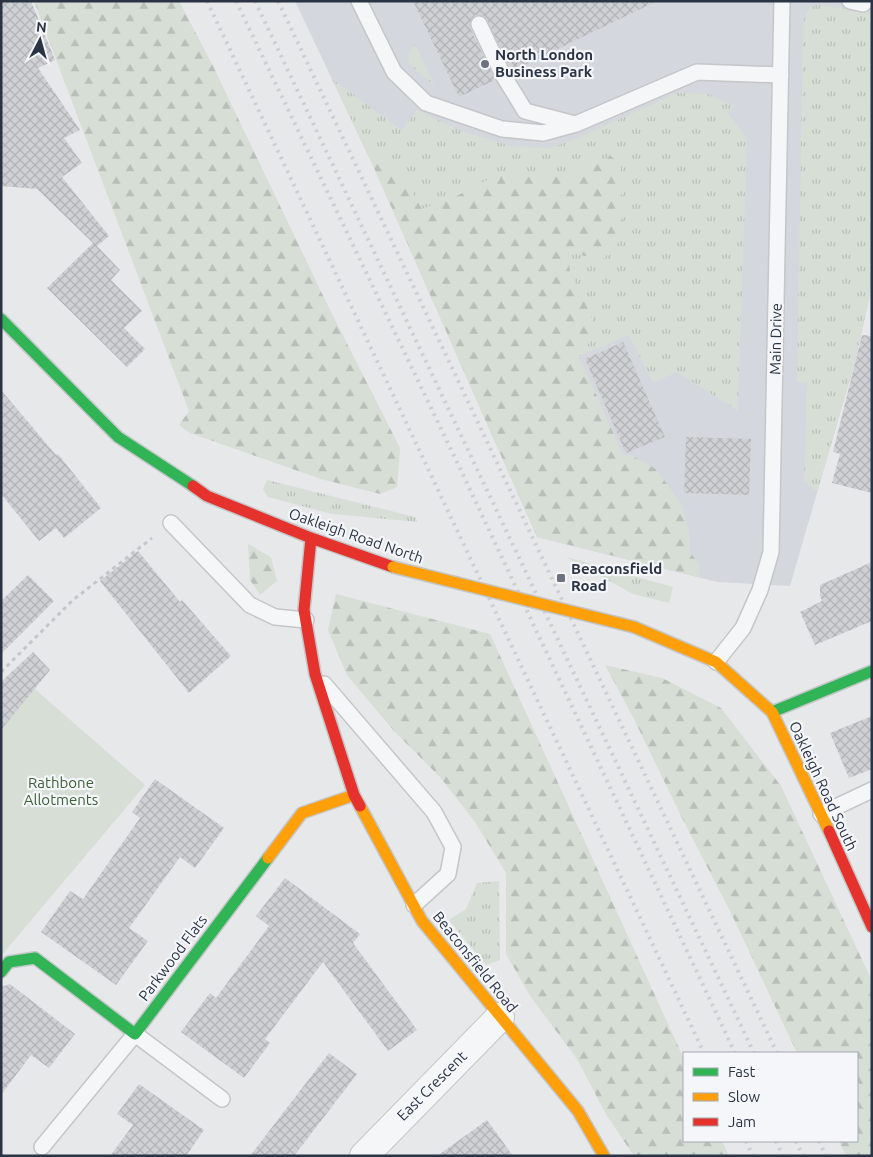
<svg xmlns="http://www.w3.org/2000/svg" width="873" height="1157" viewBox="0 0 873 1157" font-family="Ubuntu,sans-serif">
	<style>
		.built { fill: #d4d7dd }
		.grass { fill: url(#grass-tufts) }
		.forest { fill: url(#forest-firs) }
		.green { fill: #d6ded6 }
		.building { fill: url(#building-cross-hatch) }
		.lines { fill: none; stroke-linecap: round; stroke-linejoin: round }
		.lane-casing { stroke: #c4c6c8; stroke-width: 18 }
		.street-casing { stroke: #c4c6c8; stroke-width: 30 }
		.fast-casing { stroke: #c4c6c8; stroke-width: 14 }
		.slow-casing { stroke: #c4c6c8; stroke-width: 14 }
		.jam-casing { stroke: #c4c6c8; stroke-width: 14 }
		.path { stroke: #c5c6ca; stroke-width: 3; stroke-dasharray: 4 4; stroke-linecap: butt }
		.lane { stroke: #f5f6f7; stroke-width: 15 }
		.street { stroke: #f5f6f7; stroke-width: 28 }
		.fast { stroke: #30b455; stroke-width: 11 }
		.slow { stroke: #ff9f0a; stroke-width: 11 }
		.jam { stroke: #e5322d; stroke-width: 11 }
		.rail { stroke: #cecfd2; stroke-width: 4; stroke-dasharray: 2.5 5; stroke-linecap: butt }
		.slow-bridge-casing { stroke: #c2c5c8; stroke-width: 14; stroke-linecap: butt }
		.slow-bridge { stroke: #ff9f0a; stroke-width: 11 }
		.poi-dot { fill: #6c737f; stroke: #f4f6f9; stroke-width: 2 }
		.labels { text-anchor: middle; stroke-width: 4.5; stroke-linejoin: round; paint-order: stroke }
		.poi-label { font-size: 15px; font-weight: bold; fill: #2b3445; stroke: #f4f6f9; text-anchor: start }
		.street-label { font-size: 15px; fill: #2b3445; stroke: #f4f6f9 }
		.park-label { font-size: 15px; fill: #3f6138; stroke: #f4f6f9 }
	</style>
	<defs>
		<pattern id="grass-tufts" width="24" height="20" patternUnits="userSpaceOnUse" patternTransform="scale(1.25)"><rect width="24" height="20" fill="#d6ded6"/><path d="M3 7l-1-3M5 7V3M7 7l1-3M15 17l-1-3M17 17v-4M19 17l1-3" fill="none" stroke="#b8bfb9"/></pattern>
		<pattern id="forest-firs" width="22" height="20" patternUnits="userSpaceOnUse" patternTransform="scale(1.25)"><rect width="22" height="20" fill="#d6ded6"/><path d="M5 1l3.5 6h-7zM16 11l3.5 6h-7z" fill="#b8bfb9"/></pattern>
		<pattern id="building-cross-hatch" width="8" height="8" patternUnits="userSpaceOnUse" patternTransform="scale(1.25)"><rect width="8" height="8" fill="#ced0d3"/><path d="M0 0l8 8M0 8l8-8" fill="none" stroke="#b1b3b6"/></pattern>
	</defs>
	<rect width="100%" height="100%" fill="#e6e8ea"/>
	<!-- built -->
	<path class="built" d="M295,1h577v285l-17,76 -65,224 -73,-4 -180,-45 -163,-369z"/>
	<!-- grass -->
	<path class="grass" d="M819,4l53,9v273l-19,82 -36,124 -13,-11 3,-98 -10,-1 6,-360 6,-14z
		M415,44l20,42 -25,-21 -2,-11z
		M332,79l70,51 15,-20 42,20 51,16 40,2 26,-9 101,-46 31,1 26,12 -7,6 20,26 -9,273 -61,-39 -24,11 -24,-48 -50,21 12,-41 -21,-43 -6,-94 -32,-5 -33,1 -46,24 -31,11 -24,-40 -17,-17 -13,2z
		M267,480l148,37 3,5 -86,-8 -64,-17 -5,-8z
		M566,557l107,30 -4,16 -36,-9z
		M499,881l1,79 -14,5 -37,-45 17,-11 11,-26z"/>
	<!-- forest -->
	<path class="forest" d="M34,1h145l34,65 113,236 74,146 -3,39 -17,7 -59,-15 -131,-46 -11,-8 10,-14z
		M380,152l18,17 24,40 31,-11 46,-24 33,-1 32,5 47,-22 10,10 2,71 -21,23 -34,-8 2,20 21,43 5,19 -17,22 44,99h8l25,14 25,34 8,28 1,21 10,13 -1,12 -162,-40 -169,-383z
		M248,544l23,13 6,24 -17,14 -10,-15z
		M336,594l154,40 194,425v82h38l7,15h-95l-27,-40 -30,-57 -46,-62 -25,-43v-81l-31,-51 -35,-45 -46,-46 -47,-56 -19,-45z
		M605,665l57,13 59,30 60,78 91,195v175h-26l-7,-15h18v-88h-60l-66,-140 -49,-95 -49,-101z"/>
	<!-- green -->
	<path class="green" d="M13,670l132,115 -144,171v-273z"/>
	<!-- building -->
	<path class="building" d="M1,1h30l24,59 -17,8 42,62 -16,8 18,25 -20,14 47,59 -12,10 23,24 -9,10 31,31 -18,17 21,21 -18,18 -80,-79 46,-45 -56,-54 -36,-3z
		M413,1h244l-145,70 -25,-51 -3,-4 -9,-1 -4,4 -1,9 25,52 -36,17z
		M862,335l10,1v157l-40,-10 8,-29 -7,-2z
		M623,342l42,95 -39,16 -41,-94z
		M1,390l55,65 2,-1 43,54 -37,30 -8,-10 -17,13 -38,-47z
		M686,437l65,2 -2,56 -65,-2z
		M138,551l42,51 2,-2 49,56 -42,37 -89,-112z
		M872,562v59l-57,24 -15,-33 22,-11 -2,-5v-11z
		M28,575l26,26 -53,53v-53z
		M33,652l17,18 -49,60v-48z
		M872,716v53l-23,9 -19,-45z
		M155,779l69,49 -29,40 -15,-11 -51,71 19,13 -32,44 -75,-53 29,-41 13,8 57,-81 -8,-6z
		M285,878l75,56 -7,9 64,87 -29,21 -65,-89 -58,77 5,4 -26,35 -63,-46 29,-39 6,5 53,-72 -13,-10z
		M10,984l65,50 -26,34 -18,-13 -30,40v-108z
		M329,1053l28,21 -63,82h-44z
		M139,1084l65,46 -18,26h-76l23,-31 -16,-11z
		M487,1120l26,36h-76z"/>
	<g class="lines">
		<defs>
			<path id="lane" d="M359,1l35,71 32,31 76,26 41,4 33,-9 121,-52 84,3
				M850,1l13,3 3,-3
				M479,24l24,51 22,36 50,13
				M171,523l79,82 25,12 31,3
				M716,662l27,-34 17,-38 11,-38 11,-551
				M324,684l110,128 19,35 -5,27 -34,31
				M821,814l51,-24
				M42,1147l93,-113 87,65"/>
			<path id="street" d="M364,1156l136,-139"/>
			<path id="fast" d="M1,319l117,118 75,49
				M772,712l100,-41
				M1,972l8,-10 26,-4 100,76 133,-176"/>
			<path id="slow" d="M634,627l82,35 56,50 57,119
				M360,806l62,115 156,190 26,45
				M268,858l34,-45 52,-18"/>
			<path id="jam" d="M193,486l14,10 104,42 82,29
				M311,538l-7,72 11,64 39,121 6,11
				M829,831l43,96"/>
		</defs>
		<!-- lane casing -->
		<use href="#lane" class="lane-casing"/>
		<!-- street casing -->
		<use href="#street" class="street-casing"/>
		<!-- fast casing -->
		<use href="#fast" class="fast-casing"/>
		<!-- slow casing -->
		<use href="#slow" class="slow-casing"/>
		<!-- jam casing -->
		<use href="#jam" class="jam-casing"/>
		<!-- path -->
		<path class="path" d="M1,672l72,-72 79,-62"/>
		<!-- lane -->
		<use href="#lane" class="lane"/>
		<!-- street -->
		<use href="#street" class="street"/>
		<!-- fast -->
		<use href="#fast" class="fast"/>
		<!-- slow -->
		<use href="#slow" class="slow"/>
		<!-- jam -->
		<use href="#jam" class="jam"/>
		<!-- rail -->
		<path class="rail" d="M207,1l497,1052
			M236,1l221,461 278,591
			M255,1l499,1052
			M278,1l499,1052
			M746,1141l7,15
			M776,1141l7,15
			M796,1141l7,15
			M819,1141l7,15"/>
		<defs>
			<path id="slow-bridge" d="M393,567l241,60"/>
		</defs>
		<!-- slow-bridge casing -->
		<use href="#slow-bridge" class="slow-bridge-casing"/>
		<!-- slow-bridge -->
		<use href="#slow-bridge" class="slow-bridge"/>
	</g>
	<!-- markers -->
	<g class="poi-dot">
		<circle cx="485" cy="64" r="5"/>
		<rect x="556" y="573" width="10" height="10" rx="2.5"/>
	</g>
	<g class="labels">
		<!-- poi labels -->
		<g class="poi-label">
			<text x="495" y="60">North London<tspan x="495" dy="17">Business Park</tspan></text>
			<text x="571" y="574">Beaconsfield<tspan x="571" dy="17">Road</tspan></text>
		</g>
		<!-- street labels -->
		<g class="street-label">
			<text transform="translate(776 339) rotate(-89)" y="5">Main Drive</text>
			<text transform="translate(356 536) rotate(19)" y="5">Oakleigh Road North</text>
			<text transform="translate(823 786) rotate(65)" y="5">Oakleigh Road South</text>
			<text transform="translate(173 958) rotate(-53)" y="5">Parkwood Flats</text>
			<text transform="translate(475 962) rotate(51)" y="5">Beaconsfield Road</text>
			<text transform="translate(432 1086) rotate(-45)" y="5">East Crescent</text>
		</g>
		<!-- park labels -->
		<g class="park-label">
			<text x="61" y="788">Rathbone<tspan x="61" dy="17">Allotments</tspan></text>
		</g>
	</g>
	<!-- border -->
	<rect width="873" height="1157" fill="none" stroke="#2b3445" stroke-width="5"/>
	<!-- legend -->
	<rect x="683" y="1052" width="175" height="90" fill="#f4f6f9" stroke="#a4a8b1"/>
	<rect x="693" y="1068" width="25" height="8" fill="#30b455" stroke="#a4a8b1"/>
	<text x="728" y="1077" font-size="15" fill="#2b3445">Fast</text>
	<rect x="693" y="1093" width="25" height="8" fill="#ff9f0a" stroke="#a4a8b1"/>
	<text x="728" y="1102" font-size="15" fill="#2b3445">Slow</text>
	<rect x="693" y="1118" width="25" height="8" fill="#e5322d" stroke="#a4a8b1"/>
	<text x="728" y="1127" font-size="15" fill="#2b3445">Jam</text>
	<!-- north arrow -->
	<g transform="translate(40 40) rotate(6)" stroke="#f4f6f9" stroke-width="4" paint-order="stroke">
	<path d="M0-4L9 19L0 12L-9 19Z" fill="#2b3445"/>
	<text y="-8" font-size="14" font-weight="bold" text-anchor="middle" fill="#2b3445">N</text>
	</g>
</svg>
